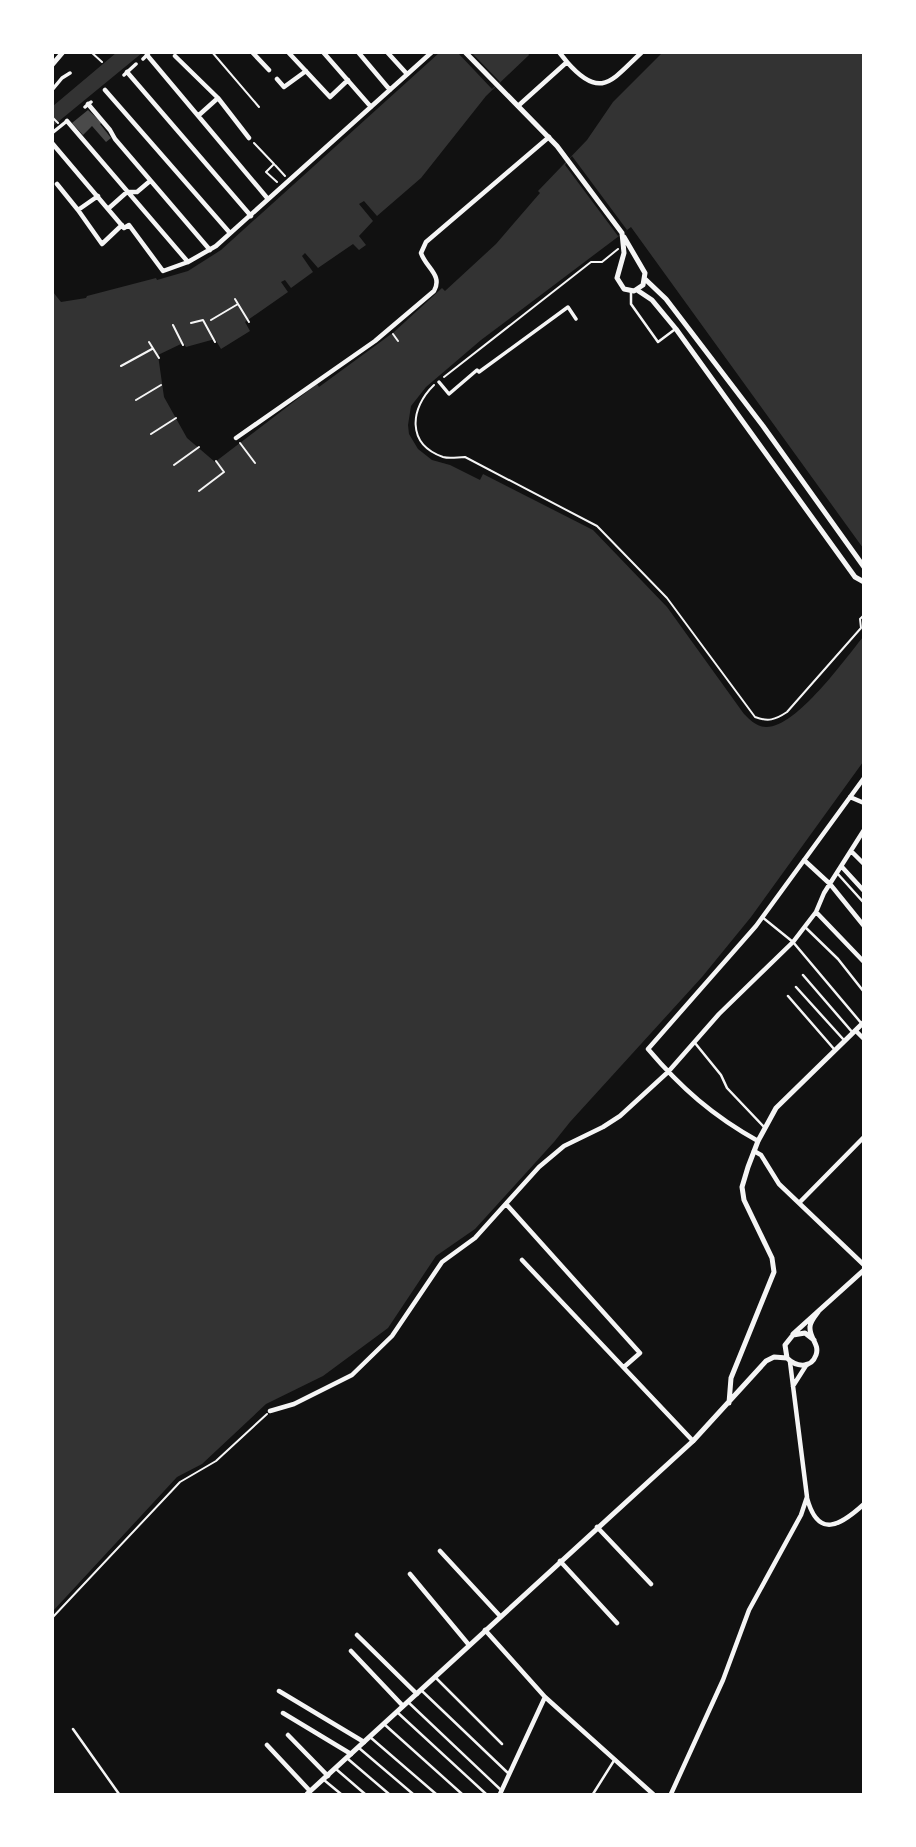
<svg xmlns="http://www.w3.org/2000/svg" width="916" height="1847" viewBox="0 0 916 1847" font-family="Ubuntu,sans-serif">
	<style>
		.water { fill: #333 }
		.pier { fill: #111 }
		.building { fill: #4a4a4a }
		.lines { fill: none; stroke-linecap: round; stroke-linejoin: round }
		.path { stroke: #f5f5f5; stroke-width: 2 }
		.service { stroke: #f5f5f5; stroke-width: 2.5 }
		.pedestrian { stroke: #f5f5f5; stroke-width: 3.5 }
		.minor { stroke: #f5f5f5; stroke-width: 4.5 }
		.tertiary { stroke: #f5f5f5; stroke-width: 5 }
	</style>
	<rect width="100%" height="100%" fill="#111"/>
	<!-- water -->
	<path class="water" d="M116,53h26l-89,73v-20z
		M439,53h89l1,2 -43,41 -65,82 -44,38 -13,-15 -5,3 14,17 -14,15 7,9 -7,5 -6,-6 -35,24 -13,-15 -3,3 11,16 -22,16 -6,-8 -4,2 7,10 -43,30 5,9 -29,18 -6,-10 -29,8 -3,-4 -25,12 6,42 23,41 28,24 102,-78 2,3 75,-55 48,-44 3,3 51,-47 44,-51 -2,-2 49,-51 26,-38 49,-49h201v495l-232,-321 -150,113 -55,47 -15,19 -3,19 1,9 9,15 14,11 18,5 30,15 3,-6 110,56 74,77 77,107c6,6 13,13 22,13 30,1 79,-68 97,-90v125l-112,155 -49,60 -132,145 -16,20 -79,87 -39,27 -48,72 -65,48 -57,28 -64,60 -25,13 -124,134v-1319l8,10 25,-4 1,-2 69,-18 1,2 31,-9 33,-21z"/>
	<!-- pier -->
	<path class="pier" d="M458,53h14l28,29 -8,7z
		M572,156l55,74 -9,6 -53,-71z"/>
	<!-- building -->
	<path class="building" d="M88,110l14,13 -2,1 11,14 -5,4 -14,-16 -9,9 -11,-12z"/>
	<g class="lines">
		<!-- path -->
		<path class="path" d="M91,52l11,10
			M212,52l47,55
			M52,117l6,6
			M254,143l20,21 -8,8 11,10
			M275,165l10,11
			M235,299l14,23
			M211,320l27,-16
			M191,323l12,-3 12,22
			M173,325l10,20
			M393,334l5,7
			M149,342l10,16
			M121,366l31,-17
			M444,377l147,-115h11l16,-13
			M434,385c-24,23 -28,59 9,72 7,2 15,0 22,0l132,69 70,72 88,119c13,5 20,3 32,-5l74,-84 -1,-9 4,-4
			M136,400l25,-15
			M151,434l25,-16
			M240,443l15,20
			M174,465l25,-18
			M199,491l25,-19 -8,-11
			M52,1618l128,-136 36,-21 51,-47"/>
		<!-- service -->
		<path class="service" d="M631,291v13l27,38 16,-12
			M837,873l27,30
			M762,917l31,25 69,82
			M805,927l33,32 26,33
			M803,975l50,58
			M796,987l47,52
			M788,996l46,53
			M695,1043l26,32 6,13 37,39
			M435,1677l67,67
			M421,1690l88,84
			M408,1702l94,89
			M397,1712l89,82
			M384,1724l78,70
			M73,1729l46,65
			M370,1737l66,57
			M359,1748l54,46
			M348,1759l41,35
			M336,1769l29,25
			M324,1780l17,14
			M593,1794l22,-35"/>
		<!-- pedestrian -->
		<path class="pedestrian" d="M143,59l7,-7
			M124,75l12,-11
			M52,90l10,-12 8,-5
			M85,107l6,-5
			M52,133l15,-12
			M439,382l10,12 28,-24 2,2 89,-65 8,12"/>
		<!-- minor -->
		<path class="minor" d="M252,52l17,18
			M288,52l42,45 18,-17
			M323,52l48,55
			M358,52l32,38
			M387,52l20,22
			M559,52l8,10
			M147,55l121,144
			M175,56l43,42 31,40
			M127,72l124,144
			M277,79l7,8 22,-16
			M105,90l125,143
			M88,104l22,26 5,9 95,111
			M518,106l49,-44c34,39 45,18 75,-10
			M199,115l19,-17
			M67,121l121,141
			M52,143l72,85 5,-3 34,46 25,-9 28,-16 216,-194
			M57,184l21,26 20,-14
			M109,208l18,-16h10l13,-11
			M78,210l24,34 20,-19
			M236,438l139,-97 59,-50c9,-16 -8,-23 -13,-38l5,-11 123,-105
			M850,797l14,6
			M851,851l13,13
			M804,860l26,24 34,42
			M842,867l22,24
			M816,912l48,50
			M856,1031l8,8
			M758,1141c-45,-25 -77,-53 -110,-92l108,-123 108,-148
			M754,1151l7,4 18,29 85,81
			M799,1203l65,-66
			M506,1204l134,149 -16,14
			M522,1260l171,181
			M793,1386l14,-22
			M270,1411l24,-7 58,-29 40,-39 50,-74 33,-24 64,-71 25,-21 39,-19 17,-11 48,-44 51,-58 74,-72 23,-30 8,-19 40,-63
			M807,1498c11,41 33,28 57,6
			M597,1527l54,57
			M440,1551l60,65
			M560,1561l57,62
			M410,1574l59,71
			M485,1630l60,67 108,97
			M357,1635l60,59
			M351,1651l52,55
			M279,1691l85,51
			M283,1713l68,41
			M288,1735l40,41
			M267,1745l43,46
			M500,1794l45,-97
			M671,1794l52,-114 26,-70 52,-95 6,-18 -17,-135"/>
		<!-- tertiary -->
		<path class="tertiary" d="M465,52l92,94 65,87 2,20 -7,25 7,11 10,2 9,-6 2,-12 -21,-36
			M52,65l11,-13
			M645,279l21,20 97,127 101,141
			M637,290l15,10 24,29 179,248 9,5
			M793,1334l71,-64
			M814,1340l-9,-7 -12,2 -8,10 2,13c9,9 24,11 29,-3 4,-11 -7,-17 -6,-28 0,-5 5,-11 8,-15
			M729,1403l2,-25 43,-106 -2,-14 -28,-58 -2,-13 6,-20 10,-26 18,-33 88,-86
			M307,1794l386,-353 73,-80 8,-4 13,1"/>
	</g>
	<!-- border -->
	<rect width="916" height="1847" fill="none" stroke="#ffffff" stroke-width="108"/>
</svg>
